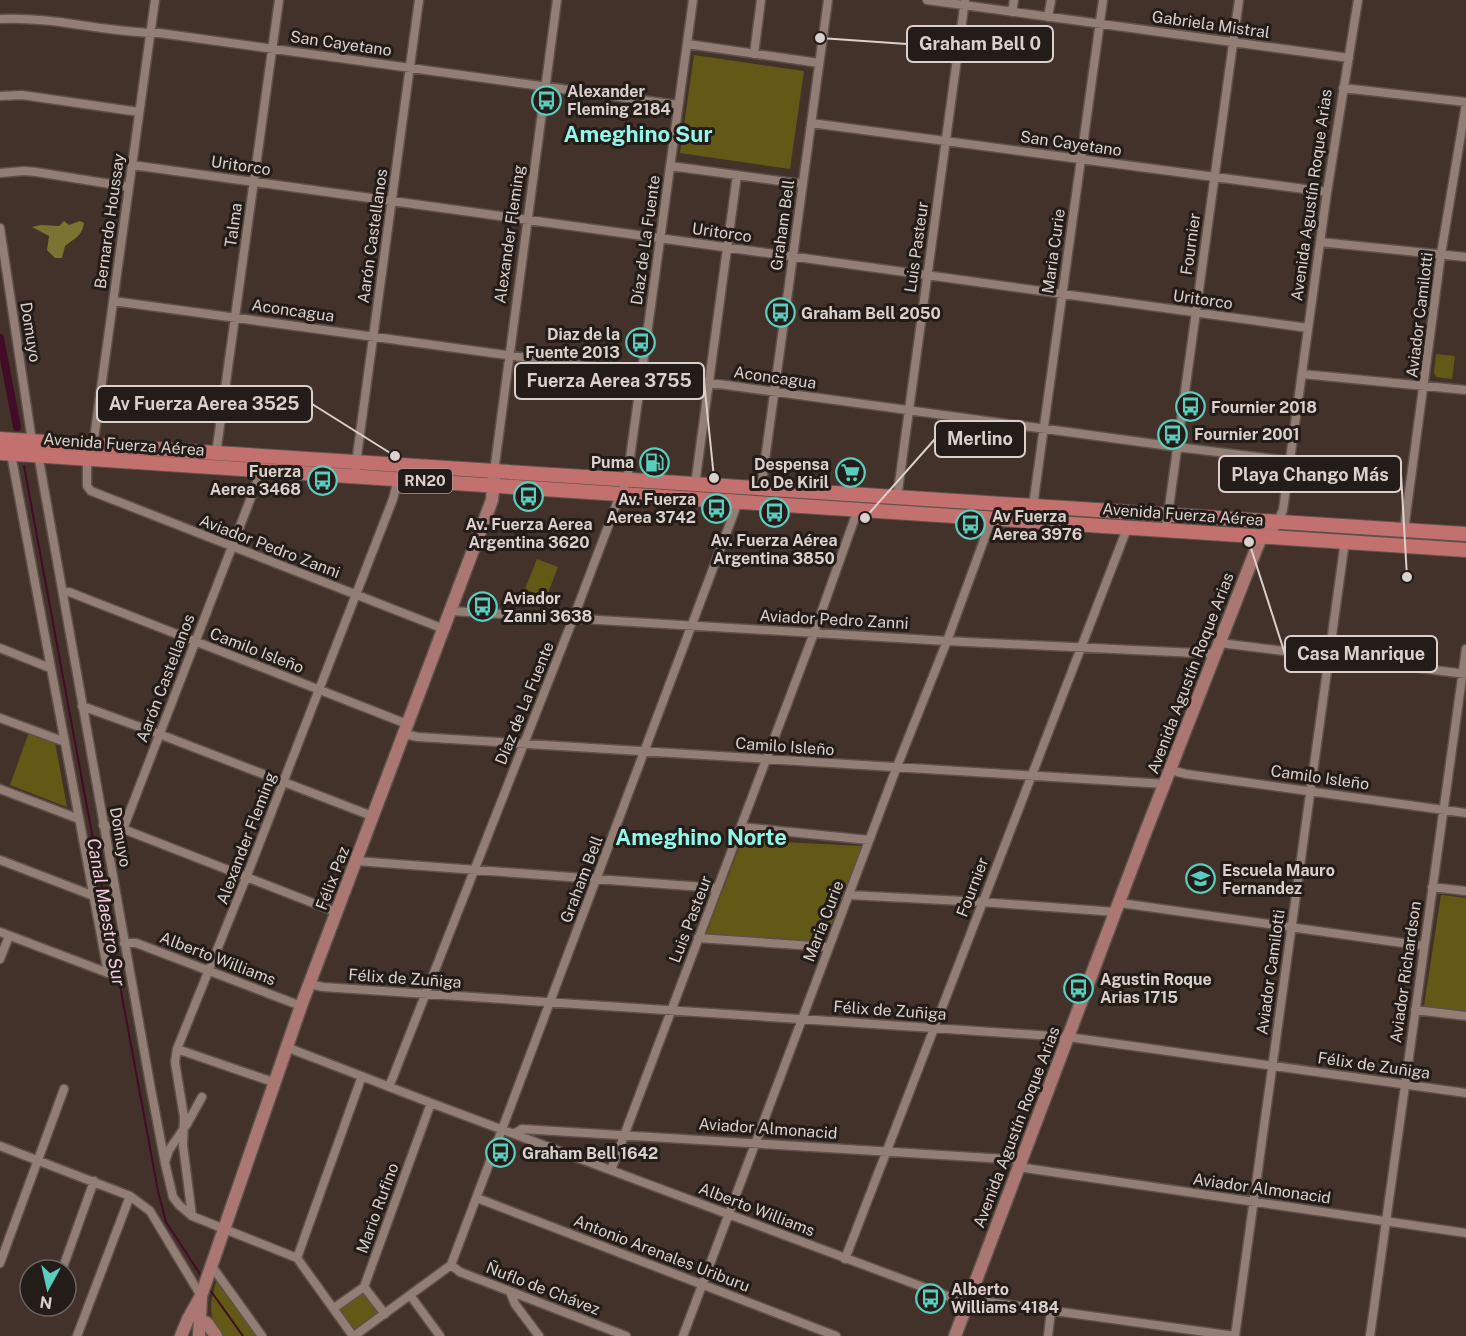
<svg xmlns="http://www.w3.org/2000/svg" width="1466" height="1336" viewBox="0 0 1466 1336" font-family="'Public Sans',sans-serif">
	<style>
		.green { fill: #625917 }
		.forest { fill: #7b7330 }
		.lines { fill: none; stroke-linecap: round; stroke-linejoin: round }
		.stream { stroke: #420b27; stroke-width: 2 }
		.canal { stroke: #420b27; stroke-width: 8 }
		.street-casing { stroke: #5e514a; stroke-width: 11 }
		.secondary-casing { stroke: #5e514a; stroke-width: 15 }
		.primary-casing { stroke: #5e514a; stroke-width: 16 }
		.street { stroke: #927e75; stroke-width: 8 }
		.secondary { stroke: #aa7772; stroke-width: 12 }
		.primary { stroke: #c3716f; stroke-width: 14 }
		.labels { text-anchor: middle; stroke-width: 6; stroke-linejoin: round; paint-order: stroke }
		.shield { fill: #231c18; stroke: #a49a95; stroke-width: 1.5 }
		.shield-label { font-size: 15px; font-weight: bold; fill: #dbd0cb }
		.street-label { font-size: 16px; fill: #dbd0cb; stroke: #231c18 }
		.poi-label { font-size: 16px; font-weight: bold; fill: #dbd0cb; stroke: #231c18; text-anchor: start }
		.water-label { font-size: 18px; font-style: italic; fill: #f3ccdb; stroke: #231c18 }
		.district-label { font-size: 22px; font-weight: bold; fill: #91f8e9; stroke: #231c18 }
		.leader { fill: none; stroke: #dbd0cb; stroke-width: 2 }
		.callout-dot { fill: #dbd0cb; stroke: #231c18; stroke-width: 2 }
		.callout { fill: #231c18; stroke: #dbd0cb; stroke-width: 2 }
		.callout-label { font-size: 18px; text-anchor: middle; font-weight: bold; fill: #dbd0cb }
	</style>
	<rect width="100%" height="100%" fill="#42322a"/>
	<!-- green -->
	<path class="green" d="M694,55l110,16 -14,98 -110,-16z
		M1436,354l19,2 -3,23 -16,-2 -2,-4z
		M537,559l21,8 -12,31 -21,-9z
		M29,732l26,10 12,65 -57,-22z
		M742,840l121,6 -39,97 -118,-9z
		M1441,895l25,3v115l-38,-5 -4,-2z
		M217,1279l41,57h-37c-14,-22 -11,-33 -4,-57z
		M363,1292l15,21 -24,17 -15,-21z"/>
	<!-- forest -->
	<path class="forest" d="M64,221l5,4 11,-4 4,2c-2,13 -9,15 -19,23l-3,12h-7l-8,-8 2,-14 -17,-9 9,-2 18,1z"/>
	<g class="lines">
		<!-- stream -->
		<path class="stream" d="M24,466l134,725 8,31 36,55
			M208,1287l35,49"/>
		<!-- canal -->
		<path class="canal" d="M0,338l17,89"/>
		<defs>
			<path id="street" d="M927,0l422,58
				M1012,12l2,-12
				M1048,17l3,-17
				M0,19c54,-3 106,14 159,14l519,72
				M687,44l132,19
				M754,54l7,-54
				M1343,88l123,14
				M0,96l22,-1 117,17
				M811,123l516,69
				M132,165l1176,163
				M670,166l132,18
				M0,173l24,-2 12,1 93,15
				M0,228l32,213
				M1320,242l146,15
				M113,301l1064,146 113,14
				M1302,374l164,16
				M93,446l62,-446
				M11,454l97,519
				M38,454l112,630 15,79 8,34 6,8 13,11 105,42 56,78
				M216,454l63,-454
				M87,458v28l4,5 353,138
				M494,472l63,-472
				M356,476v-13l63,-463
				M695,485l42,-310
				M761,489l67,-489
				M897,498l68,-498
				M1033,506l70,-506
				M1277,523l6,-13 44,-318 31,-192
				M1166,529l73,-529
				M1404,530l37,-276 25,-150
				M63,592h6l338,132
				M451,611l496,30 269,13
				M1220,643l246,31
				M0,648l50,20
				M82,706l77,28 213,82
				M0,718l65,24
				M403,734l15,3 747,47
				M1170,770l16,4 280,39
				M0,789l79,30
				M103,825l20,4 213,83
				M741,827l128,13
				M123,829l134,-347 3,-12
				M0,860l94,36
				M356,861l361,27
				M1432,887l34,4
				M849,895l133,7 134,10
				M1120,903l304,43
				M0,932l108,41
				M698,938l131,9
				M124,943h12l165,63
				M0,959l9,-23
				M309,984l14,3 745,50 398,56
				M1415,1010l51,6
				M286,1047l145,56 524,196 26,2 254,35
				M177,1049l96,33
				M389,1087l184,-468 47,-124 7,-15 66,-480
				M514,1134l8,-5 500,31
				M0,1146l130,50 20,15 51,85
				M165,1162l4,-12 18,-26 15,-27
				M1018,1167l448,66
				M611,1170l203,-537 44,-124
				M477,1198l359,138
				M192,1216l-9,-71 1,-28 -9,-55 2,-13 69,-171 147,-379 5,-20
				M297,1258l65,-182
				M845,1259l283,-733
				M0,1263l64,-174
				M211,1265l51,71
				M451,1265l9,7 166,64
				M62,1270l32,-89
				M364,1287l21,27
				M510,1292l5,12 24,32
				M410,1295l30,41
				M334,1308l30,-21 67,-184
				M77,1336l53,-140
				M354,1336l97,-71 287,-763
				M683,1336l213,-567 51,-128 45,-123
				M1048,1336l3,-25
				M1235,1336l110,-795
				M1370,1336l96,-687"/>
			<path id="secondary" d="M201,1320l6,3 9,13
				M181,1336l7,-17 13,-23 100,-290 191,-506 2,-24
				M199,1336l2,-39
				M955,1336l189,-500 113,-289 5,-11 15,-13"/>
			<path id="primary" d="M0,439l1466,95
				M0,453l1466,97"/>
		</defs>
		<!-- street casing -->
		<use href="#street" class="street-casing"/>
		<!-- secondary casing -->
		<use href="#secondary" class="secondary-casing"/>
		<!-- primary casing -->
		<use href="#primary" class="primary-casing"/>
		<!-- street -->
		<use href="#street" class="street"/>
		<!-- secondary -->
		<use href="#secondary" class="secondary"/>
		<!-- primary -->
		<use href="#primary" class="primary"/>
	</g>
	<!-- icons -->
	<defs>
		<symbol id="bus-ring" viewBox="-11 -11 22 22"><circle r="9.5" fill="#231c18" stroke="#59cebe" stroke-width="1.5"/><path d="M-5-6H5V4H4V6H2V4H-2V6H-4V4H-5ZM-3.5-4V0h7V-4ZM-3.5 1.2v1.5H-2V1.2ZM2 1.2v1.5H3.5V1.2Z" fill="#59cebe"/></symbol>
		<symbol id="fuel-ring" viewBox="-11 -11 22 22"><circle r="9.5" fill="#231c18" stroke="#59cebe" stroke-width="1.5"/><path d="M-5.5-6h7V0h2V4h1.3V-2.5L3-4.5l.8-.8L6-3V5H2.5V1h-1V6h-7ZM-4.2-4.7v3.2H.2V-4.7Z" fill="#59cebe"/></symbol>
		<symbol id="supermarket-ring" viewBox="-11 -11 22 22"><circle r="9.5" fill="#231c18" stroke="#59cebe" stroke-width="1.5"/><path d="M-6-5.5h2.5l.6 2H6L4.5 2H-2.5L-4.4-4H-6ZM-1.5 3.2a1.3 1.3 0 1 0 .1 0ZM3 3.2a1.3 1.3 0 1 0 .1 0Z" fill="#59cebe"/></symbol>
		<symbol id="school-ring" viewBox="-11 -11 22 22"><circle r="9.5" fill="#231c18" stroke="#59cebe" stroke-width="1.5"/><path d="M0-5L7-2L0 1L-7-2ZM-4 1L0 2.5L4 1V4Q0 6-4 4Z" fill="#59cebe"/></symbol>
	</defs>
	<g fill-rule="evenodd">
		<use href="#bus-ring" x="530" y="84" width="33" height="33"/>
		<use href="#bus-ring" x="764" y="296" width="33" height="33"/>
		<use href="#bus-ring" x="624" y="326" width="33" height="33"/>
		<use href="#bus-ring" x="1174" y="390" width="33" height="33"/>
		<use href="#bus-ring" x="1156" y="418" width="33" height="33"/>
		<use href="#fuel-ring" x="638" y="446" width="33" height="33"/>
		<use href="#supermarket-ring" x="834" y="456" width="33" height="33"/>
		<use href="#bus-ring" x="306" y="464" width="33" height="33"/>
		<use href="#bus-ring" x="512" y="480" width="33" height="33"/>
		<use href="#bus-ring" x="700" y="492" width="33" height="33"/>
		<use href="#bus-ring" x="758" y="496" width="33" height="33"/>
		<use href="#bus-ring" x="954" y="508" width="33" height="33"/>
		<use href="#bus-ring" x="466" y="590" width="33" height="33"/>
		<use href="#school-ring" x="1184" y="862" width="33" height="33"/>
		<use href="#bus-ring" x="1062" y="972" width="33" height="33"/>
		<use href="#bus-ring" x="484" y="1136" width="33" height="33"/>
		<use href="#bus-ring" x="914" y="1282" width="33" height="33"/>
	</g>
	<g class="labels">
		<!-- shield labels -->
		<rect class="shield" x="398" y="469" width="54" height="24" rx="4.5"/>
		<g class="shield-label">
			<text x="425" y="486">RN20</text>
		</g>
		<!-- street labels -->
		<g class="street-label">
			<text transform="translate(1211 24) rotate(8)" y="6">Gabriela Mistral</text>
			<text transform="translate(341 43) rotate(8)" y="6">San Cayetano</text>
			<text transform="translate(1071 143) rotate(8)" y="6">San Cayetano</text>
			<text transform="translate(241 165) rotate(8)" y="6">Uritorco</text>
			<text transform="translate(1311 195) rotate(-82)" y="6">Avenida Agustín Roque Arias</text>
			<text transform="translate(109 221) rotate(-82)" y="6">Bernardo Houssay</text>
			<text transform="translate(233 225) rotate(-82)" y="6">Talma</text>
			<text transform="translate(782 225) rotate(-82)" y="6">Graham Bell</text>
			<text transform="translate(722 232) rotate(8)" y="6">Uritorco</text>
			<text transform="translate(509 234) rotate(-82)" y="6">Alexander Fleming</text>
			<text transform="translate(372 236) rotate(-82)" y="6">Aarón Castellanos</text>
			<text transform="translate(645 240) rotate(-82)" y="6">Díaz de La Fuente</text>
			<text transform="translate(1190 244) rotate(-82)" y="6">Fournier</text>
			<text transform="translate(916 247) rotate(-82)" y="6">Luis Pasteur</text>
			<text transform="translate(1053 251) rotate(-82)" y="6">Maria Curie</text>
			<text transform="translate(1203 299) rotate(8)" y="6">Uritorco</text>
			<text transform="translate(293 310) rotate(8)" y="6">Aconcagua</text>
			<text transform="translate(1419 315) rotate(-83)" y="6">Aviador Camilotti</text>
			<text transform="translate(31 332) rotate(81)" y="6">Domuyo</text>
			<text transform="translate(775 377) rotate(8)" y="6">Aconcagua</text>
			<text transform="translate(124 444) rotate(4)" y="6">Avenida Fuerza Aérea</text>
			<text transform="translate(1183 514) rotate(4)" y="6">Avenida Fuerza Aérea</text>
			<text transform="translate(270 546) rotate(21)" y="6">Aviador Pedro Zanni</text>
			<text transform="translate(834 619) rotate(3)" y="6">Aviador Pedro Zanni</text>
			<text transform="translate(257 650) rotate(21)" y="6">Camilo Isleño</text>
			<text transform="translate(1190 673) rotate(-69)" y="6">Avenida Agustín Roque Arias</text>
			<text transform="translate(165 678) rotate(-69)" y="6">Aarón Castellanos</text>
			<text transform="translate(524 703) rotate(-68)" y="6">Díaz de La Fuente</text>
			<text transform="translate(785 746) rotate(4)" y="6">Camilo Isleño</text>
			<text transform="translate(1320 777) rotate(8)" y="6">Camilo Isleño</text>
			<text transform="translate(121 837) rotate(80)" y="6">Domuyo</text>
			<text transform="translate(246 838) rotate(-69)" y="6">Alexander Fleming</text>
			<text transform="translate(332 878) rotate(-69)" y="6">Félix Paz</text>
			<text transform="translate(581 879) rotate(-69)" y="6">Graham Bell</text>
			<text transform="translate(972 887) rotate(-69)" y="6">Fournier</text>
			<text transform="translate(690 919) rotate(-69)" y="6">Luis Pasteur</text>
			<text transform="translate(823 921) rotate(-69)" y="6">Maria Curie</text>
			<text transform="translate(218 958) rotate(21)" y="6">Alberto Williams</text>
			<text transform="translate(1270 972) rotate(-82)" y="6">Aviador Camilotti</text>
			<text transform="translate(1405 972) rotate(-82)" y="6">Aviador Richardson</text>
			<text transform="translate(405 978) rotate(4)" y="6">Félix de Zuñiga</text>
			<text transform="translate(890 1010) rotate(4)" y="6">Félix de Zuñiga</text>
			<text transform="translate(1374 1065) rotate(8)" y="6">Félix de Zuñiga</text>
			<text transform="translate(1016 1127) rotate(-69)" y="6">Avenida Agustín Roque Arias</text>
			<text transform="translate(768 1128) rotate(4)" y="6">Aviador Almonacid</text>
			<text transform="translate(1262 1188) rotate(8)" y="6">Aviador Almonacid</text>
			<text transform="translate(377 1208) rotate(-70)" y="6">Mario Rufino</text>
			<text transform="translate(757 1209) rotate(21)" y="6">Alberto Williams</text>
			<text transform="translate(662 1253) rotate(21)" y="6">Antonio Arenales Uriburu</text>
			<text transform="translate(543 1288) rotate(21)" y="6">Ñuflo de Chávez</text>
		</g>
		<!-- poi labels -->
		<g class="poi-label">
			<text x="567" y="97">Alexander<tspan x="567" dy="18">Fleming 2184</tspan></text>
			<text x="801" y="319">Graham Bell 2050</text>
			<text x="620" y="340" text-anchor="end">Diaz de la<tspan x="620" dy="18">Fuente 2013</tspan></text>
			<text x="1211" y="413">Fournier 2018</text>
			<text x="1194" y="440">Fournier 2001</text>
			<text x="634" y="468" text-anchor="end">Puma</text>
			<text x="829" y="470" text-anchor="end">Despensa<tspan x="829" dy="18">Lo De Kiril</tspan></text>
			<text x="301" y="477" text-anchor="end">Fuerza<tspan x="301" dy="18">Aerea 3468</tspan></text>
			<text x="696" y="505" text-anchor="end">Av. Fuerza<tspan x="696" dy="18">Aerea 3742</tspan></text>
			<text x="992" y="522">Av Fuerza<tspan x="992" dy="18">Aerea 3976</tspan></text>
			<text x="529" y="530" text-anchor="middle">Av. Fuerza Aerea<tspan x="529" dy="18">Argentina 3620</tspan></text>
			<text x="774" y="546" text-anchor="middle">Av. Fuerza Aérea<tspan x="774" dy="18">Argentina 3850</tspan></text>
			<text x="503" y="604">Aviador<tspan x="503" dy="18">Zanni 3638</tspan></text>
			<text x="1222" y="876">Escuela Mauro<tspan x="1222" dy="18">Fernandez</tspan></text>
			<text x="1100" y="985">Agustin Roque<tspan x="1100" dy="18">Arias 1715</tspan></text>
			<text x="522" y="1159">Graham Bell 1642</text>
			<text x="951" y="1295">Alberto<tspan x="951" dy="18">Williams 4184</tspan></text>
		</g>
		<!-- water labels -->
		<g class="water-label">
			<text transform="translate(106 912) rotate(80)" y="6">Canal Maestro Sur</text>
		</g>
		<!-- district labels -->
		<g class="district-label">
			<text x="638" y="142">Ameghino Sur</text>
			<text x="701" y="845">Ameghino Norte</text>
		</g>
	</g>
	<!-- callouts -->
	<path class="leader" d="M820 38L907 44M714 478L704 381M395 456L312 404M865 518L935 439M1407 577L1401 474M1249 542L1285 654"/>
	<g class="callout-dot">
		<circle cx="820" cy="38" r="6"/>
		<circle cx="714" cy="478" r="6"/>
		<circle cx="395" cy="456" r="6"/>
		<circle cx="865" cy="518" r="6"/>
		<circle cx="1407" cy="577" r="6"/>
		<circle cx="1249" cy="542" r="6"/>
	</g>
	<g class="callout">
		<rect x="907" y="26" width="146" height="36" rx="6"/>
		<rect x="515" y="363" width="189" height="36" rx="6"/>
		<rect x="97" y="386" width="215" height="36" rx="6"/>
		<rect x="935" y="421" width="90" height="36" rx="6"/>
		<rect x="1219" y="456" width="182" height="36" rx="6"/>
		<rect x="1285" y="636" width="152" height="36" rx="6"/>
	</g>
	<g class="callout-label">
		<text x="980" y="50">Graham Bell 0</text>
		<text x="609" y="387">Fuerza Aerea 3755</text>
		<text x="204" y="410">Av Fuerza Aerea 3525</text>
		<text x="980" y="445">Merlino</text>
		<text x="1310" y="481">Playa Chango Más</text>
		<text x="1361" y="660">Casa Manrique</text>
	</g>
	<!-- north arrow -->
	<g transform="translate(48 1288) rotate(188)"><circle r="28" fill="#231c18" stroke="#6d6460" stroke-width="1.5"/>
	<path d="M0-4.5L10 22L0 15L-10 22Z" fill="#59cebe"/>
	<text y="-9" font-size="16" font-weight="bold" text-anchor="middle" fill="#dbd0cb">N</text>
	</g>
</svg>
